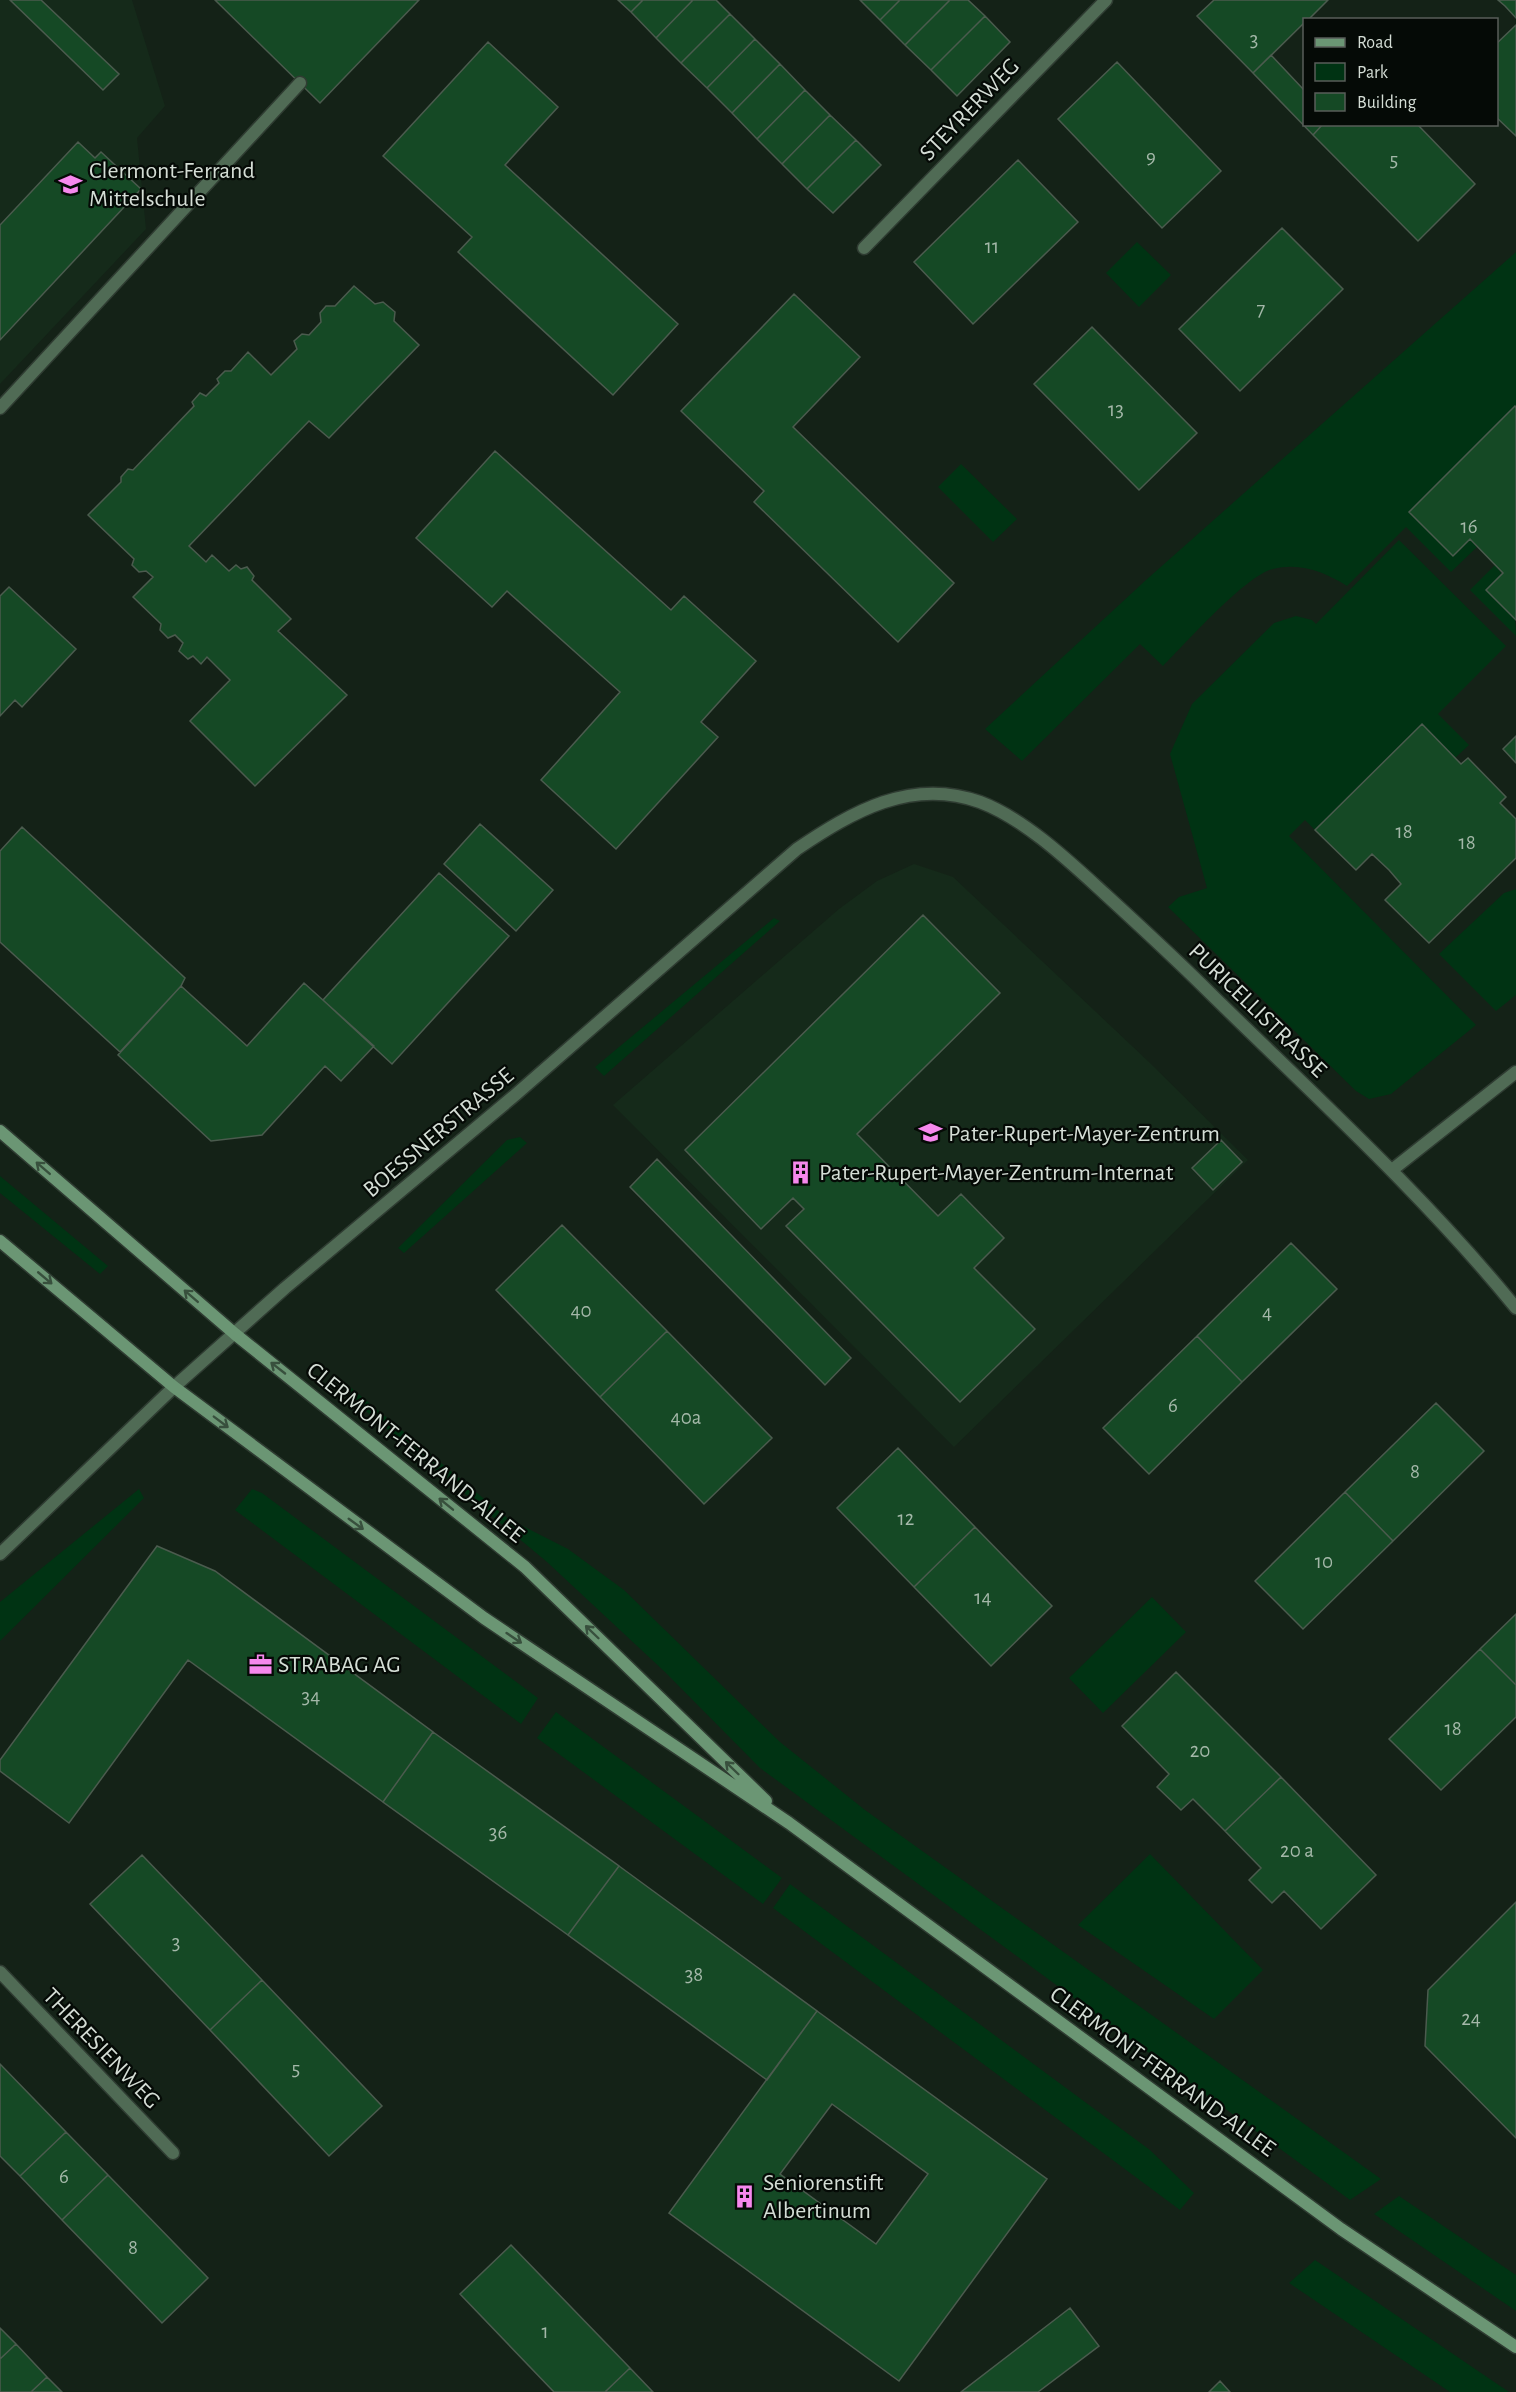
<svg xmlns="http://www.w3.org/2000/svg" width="1516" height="2392" viewBox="0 0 1516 2392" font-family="'Alegreya Sans',sans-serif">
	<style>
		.built { fill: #152a1a }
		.green { fill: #003313 }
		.building { fill: #154925; stroke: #4b5b4e; stroke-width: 1.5; fill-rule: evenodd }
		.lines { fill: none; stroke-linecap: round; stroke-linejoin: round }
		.street-casing { stroke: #2f3c32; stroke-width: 15 }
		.secondary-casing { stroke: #2f3c32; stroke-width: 15 }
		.street { stroke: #506b55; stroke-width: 12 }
		.secondary { stroke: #6b9674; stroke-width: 12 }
		.oneway { stroke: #38503d }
		.labels { text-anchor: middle; stroke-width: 4.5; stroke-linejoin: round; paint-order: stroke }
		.number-label { font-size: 21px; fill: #a4b8a9 }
		.street-label { font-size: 24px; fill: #d4ddd5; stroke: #050a06 }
		.poi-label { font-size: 24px; fill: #d4ddd5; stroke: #050a06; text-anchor: start }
	</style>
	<rect width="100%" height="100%" fill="#142217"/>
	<!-- built -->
	<path class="built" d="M0,0h132l33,106 -28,32 9,91 -146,155z
		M914,864l39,13 197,186 98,97 -294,287 -341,-342 226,-196 38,-28z"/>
	<!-- green -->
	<path class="green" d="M1137,242l34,33 -32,32 -33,-34z
		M1516,252v156l-107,104 44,44 17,-17 7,8 -26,25 -45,-45 -59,59c-22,-14 -47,-24 -74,-17 -27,6 -88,75 -110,97l-23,-22 -118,117 -37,-32 161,-149z
		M961,464l56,55 -24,23 -55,-55z
		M1399,540l107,106 -68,68 31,31 -14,13 -33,-34 -107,106 -10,-10 -16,16 187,189 -85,69 -22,5 -13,-8 -188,-184 11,-10 28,-9 -37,-134 22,-50 82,-81 22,-7 16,4 4,4z
		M1495,565c16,16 21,49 21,71l-46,-46z
		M1516,889v106l-20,16 -57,-57 65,-61z
		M774,918l6,3 -176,155 -9,-9z
		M520,1137l7,6 -123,110 -6,-5 109,-108z
		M0,1176l108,90 -8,8 -100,-81z
		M350,1387l157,131 61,31 56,41 156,152 85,68 516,369 -31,21 -590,-432 -95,-96 -118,-110 -204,-170z
		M139,1489l5,9 -144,143v-39z
		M252,1489l10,4 276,205 -17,26 -286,-214z
		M1152,1597l34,35 -83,81 -34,-35z
		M556,1712l226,166 -19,26 -226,-166z
		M1150,1854l113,116 -49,49 -136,-94z
		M790,1884l360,266 44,43 -14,17 -407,-302z
		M1399,2196l117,79v36l-142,-97z
		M1315,2260l194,132h-59l-161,-109z"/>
	<!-- building -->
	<path class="building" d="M10,0h31l78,74 -16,16z
		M215,0h204l-99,103z
		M618,0h25l-12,12z
		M643,0h50l-37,38 -25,-26z
		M693,0h23l14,14 -49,49 -25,-25z
		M860,0h40l-20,20z
		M900,0h50l-45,45 -25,-25z
		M950,0h18l17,16 -54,54 -26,-25z
		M1214,0h114l-20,20h-4v3l-51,50 -56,-57z
		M1498,0h18v18l-11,-12z
		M730,14l25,25 -48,49 -26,-25z
		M985,16l25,26 -53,54 -26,-26z
		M1516,25v111l-20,-19v-73z
		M755,39l25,25 -48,49 -25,-25z
		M488,42l70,65 -53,58 173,159 -65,71 -155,-143 14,-15 -89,-81z
		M1271,55l33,35v34h19l-10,11 -60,-62z
		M1117,62l104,109 -59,57 -104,-109z
		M780,64l25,26 -48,49 -25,-26z
		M805,90l25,25 -48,49 -25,-25z
		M830,115l26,25 -49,49 -25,-25z
		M1323,124h94l58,60 -57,57 -105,-106z
		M856,140l25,25 -48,48 -26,-24z
		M78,142l17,16 6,-6 40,37 -141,151v-115z
		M1018,160l60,62 -105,102 -59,-62z
		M1282,228l61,61 -103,102 -61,-62z
		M354,286l21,18 8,-2 12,10 -1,9 25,24 -90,93 -20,-17 -120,125 17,16 6,-7 17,16 7,-6 5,4 6,-2 7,9 -2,4 39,39 -13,12 69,64 -92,91 -65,-65 40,-41 -23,-23 -6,7 -8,-8 -5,3 -9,-8 4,-8 -8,-8 -7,3 -8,-8 1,-6 -28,-27 20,-20 -7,-6 -7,1 -7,-7 2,-6 -46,-44 33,-33v-5l7,-8 5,1 61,-64 -2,-4 8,-9 6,3 13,-13 -2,-4 8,-8h6l17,-19 23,23 26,-26 -3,-8 8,-7 7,1 12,-13 -1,-9 6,-7h9z
		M794,294l66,63 -67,70 161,156 -56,59 -144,-140 10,-11 -83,-80z
		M1092,327l105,106 -58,57 -105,-106z
		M1515,406l1,2v212l-30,-30 17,-17 -33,-34 -17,17 -44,-44z
		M495,451l176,159 13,-14 72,65 -55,61 17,15 -102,112 -75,-69 79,-88 -113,-101 -15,16 -76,-69z
		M9,587l67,62 -54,58 -7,-7 -15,16v-120z
		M1422,724l39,40 7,-6 38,39 -6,6 16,16v39l-87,85 -44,-43 16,-16 -12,-14 -17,-16 -16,16 -41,-40z
		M1516,736v27l-13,-14z
		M480,824l73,66 -37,41 -72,-67z
		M22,827l163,151 -4,8 -61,66 -120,-110v-91z
		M439,873l70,63 -117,128 -69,-64z
		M923,915l77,78 -143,141 81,82 23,-22 43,44 -30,30 61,61 -75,73 -174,-176 18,-17 -11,-11 -32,31 -76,-79z
		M304,983l70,63 -33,35 -16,-15 -63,69 -51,6 -93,-86 63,-69 66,60z
		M1221,1140l21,22 -29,28 -21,-22z
		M657,1159l194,199 -26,27 -195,-198z
		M562,1225l105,106 -67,66 -104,-107z
		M1291,1243l46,46 -95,93 -45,-46z
		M667,1331l105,107 -68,66 -104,-107z
		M1197,1336l45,46 -93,92 -46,-46z
		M1436,1403l48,48 -91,90 -48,-49z
		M898,1448l77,79 -61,60 -77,-79z
		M1345,1492l48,49 -90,88 -48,-48z
		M975,1527l77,79 -61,60 -77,-79z
		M157,1546l58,25 218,161 -50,70 -195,-142 -119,163 -69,-52v-11z
		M1516,1614v71l-36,-36z
		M1480,1649l36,36v32l-75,73 -52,-51z
		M1176,1672l105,105 -56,54 -32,-32 -12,11 -24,-23 12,-13 -47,-48z
		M433,1732l186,134 -51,69 -185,-133z
		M1281,1777l95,98 -55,54 -37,-38 -12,12 -23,-23 12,-12 -36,-37z
		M142,1855l120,125 -52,50 -120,-126z
		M619,1866l198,145 -50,69 -199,-145z
		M1516,1902v236l-91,-92 3,-56z
		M262,1980l120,126 -53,50 -119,-126z
		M817,2011l230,168 -148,202 -230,-168zM832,2104l96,70 -52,70 -96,-70z
		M0,2064l66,68 -46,44 -20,-20z
		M66,2132l42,43 -46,45 -42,-44z
		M108,2175l100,103 -46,45 -100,-103z
		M511,2245l119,123 -25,24h-51l-94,-98z
		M1070,2308l29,38 -61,46h-77z
		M0,2328l16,16 -16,15z
		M16,2344l31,33 -16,15h-31v-33z
		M630,2368l23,24h-48z
		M47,2377l15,15h-31z
		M1220,2381l10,11h-21z"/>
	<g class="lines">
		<defs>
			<path id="street" d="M864,248l242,-248
				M0,408l300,-325
				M1392,1170l124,-98
				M0,1554l174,-167 111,-99 229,-192 283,-247c55,-37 114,-72 183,-47 45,17 90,60 125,92 36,33 72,66 106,100 104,102 213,201 305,314
				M0,1972l173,181"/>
			<path id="secondary" d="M0,1131l235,203 290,233 241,234
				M0,1241l174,146 310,231 305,205 552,406 175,118"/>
		</defs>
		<!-- street casing -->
		<use href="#street" class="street-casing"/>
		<!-- secondary casing -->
		<use href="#secondary" class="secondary-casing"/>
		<!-- street -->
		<use href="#street" class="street"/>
		<!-- secondary -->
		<use href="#secondary" class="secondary"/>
	</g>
	<!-- one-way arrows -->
	<defs><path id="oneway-shaft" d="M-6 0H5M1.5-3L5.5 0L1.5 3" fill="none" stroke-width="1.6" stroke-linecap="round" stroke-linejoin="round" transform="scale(1.5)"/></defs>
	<g class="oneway">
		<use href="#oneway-shaft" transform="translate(43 1168) rotate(-139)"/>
		<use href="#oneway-shaft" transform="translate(45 1278) rotate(40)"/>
		<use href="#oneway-shaft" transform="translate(191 1296) rotate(-139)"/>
		<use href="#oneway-shaft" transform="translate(278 1368) rotate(-142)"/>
		<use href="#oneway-shaft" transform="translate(221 1422) rotate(37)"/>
		<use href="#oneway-shaft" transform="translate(446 1504) rotate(-141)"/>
		<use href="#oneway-shaft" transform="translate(356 1524) rotate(36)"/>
		<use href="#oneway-shaft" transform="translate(592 1632) rotate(-136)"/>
		<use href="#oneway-shaft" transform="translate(514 1638) rotate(34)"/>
		<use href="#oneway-shaft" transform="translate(732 1768) rotate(-136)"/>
	</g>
	<!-- icons -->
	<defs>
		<symbol id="school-bare" viewBox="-9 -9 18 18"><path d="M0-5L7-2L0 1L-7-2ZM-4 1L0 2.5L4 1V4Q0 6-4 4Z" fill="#f688ed" stroke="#050a06" stroke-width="2.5" paint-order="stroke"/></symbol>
		<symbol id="building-bare" viewBox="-9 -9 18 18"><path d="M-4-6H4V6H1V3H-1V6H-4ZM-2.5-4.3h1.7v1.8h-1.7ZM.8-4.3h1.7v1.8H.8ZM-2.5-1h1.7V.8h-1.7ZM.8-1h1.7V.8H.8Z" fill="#f688ed" stroke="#050a06" stroke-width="2.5" paint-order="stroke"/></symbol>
		<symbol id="office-bare" viewBox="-9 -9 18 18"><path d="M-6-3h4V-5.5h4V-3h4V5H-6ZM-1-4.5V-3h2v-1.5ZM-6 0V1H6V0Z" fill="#f688ed" stroke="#050a06" stroke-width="2.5" paint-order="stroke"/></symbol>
	</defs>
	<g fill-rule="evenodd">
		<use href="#school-bare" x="54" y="168" width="33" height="33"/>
		<use href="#school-bare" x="914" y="1116" width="33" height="33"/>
		<use href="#building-bare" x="784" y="1156" width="33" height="33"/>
		<use href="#office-bare" x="244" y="1648" width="33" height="33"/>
		<use href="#building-bare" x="728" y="2180" width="33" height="33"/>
	</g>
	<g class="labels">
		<!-- number labels -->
		<g class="number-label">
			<text x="1254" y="46">3</text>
			<text x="1151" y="163">9</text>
			<text x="1394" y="166">5</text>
			<text x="992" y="253">11</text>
			<text x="1261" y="316">7</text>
			<text x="1116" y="416">13</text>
			<text x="1469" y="533">16</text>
			<text x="1404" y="838">18</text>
			<text x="1467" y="849">18</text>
			<text x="581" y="1317">40</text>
			<text x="1267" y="1319">4</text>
			<text x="1173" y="1412">6</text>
			<text x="686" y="1424">40a</text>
			<text x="1415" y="1478">8</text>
			<text x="906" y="1525">12</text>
			<text x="1324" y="1568">10</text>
			<text x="983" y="1604">14</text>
			<text x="311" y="1703">34</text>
			<text x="1453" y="1735">18</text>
			<text x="1200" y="1757">20</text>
			<text x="498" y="1839">36</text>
			<text x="1297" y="1857">20 a</text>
			<text x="176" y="1949">3</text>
			<text x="694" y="1981">38</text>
			<text x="1471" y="2025">24</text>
			<text x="296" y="2075">5</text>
			<text x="64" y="2183">6</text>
			<text x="133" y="2254">8</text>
			<text x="545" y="2338">1</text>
		</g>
		<!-- street labels -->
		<g class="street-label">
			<text transform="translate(969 109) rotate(-46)" y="8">STEYRERWEG</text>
			<text transform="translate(1258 1010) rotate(44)" y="8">PURICELLISTRASSE</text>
			<text transform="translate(438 1132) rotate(-40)" y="8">BOESSNERSTRASSE</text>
			<text transform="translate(416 1452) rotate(39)" y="8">CLERMONT-FERRAND-ALLEE</text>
			<text transform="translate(102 2048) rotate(46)" y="8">THERESIENWEG</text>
			<text transform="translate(1163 2071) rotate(36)" y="8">CLERMONT-FERRAND-ALLEE</text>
		</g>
		<!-- poi labels -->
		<g class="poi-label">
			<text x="89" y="178">Clermont-Ferrand<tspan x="89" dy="28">Mittelschule</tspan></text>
			<text x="948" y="1141">Pater-Rupert-Mayer-Zentrum</text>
			<text x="819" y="1180">Pater-Rupert-Mayer-Zentrum-Internat</text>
			<text x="278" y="1672">STRABAG AG</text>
			<text x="763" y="2190">Seniorenstift<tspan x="763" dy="28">Albertinum</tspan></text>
		</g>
	</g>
	<!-- legend -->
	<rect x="1303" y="18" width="195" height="108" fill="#050a06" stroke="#585e59" stroke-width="1.5"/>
	<rect x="1315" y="38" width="30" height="9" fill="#6b9674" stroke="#585e59" stroke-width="1.5"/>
	<text x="1357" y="48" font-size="18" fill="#d4ddd5">Road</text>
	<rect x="1315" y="63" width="30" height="18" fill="#003313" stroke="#585e59" stroke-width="1.5"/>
	<text x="1357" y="78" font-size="18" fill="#d4ddd5">Park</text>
	<rect x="1315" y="93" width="30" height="18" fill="#154925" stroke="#585e59" stroke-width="1.5"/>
	<text x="1357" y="108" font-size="18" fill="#d4ddd5">Building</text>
</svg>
